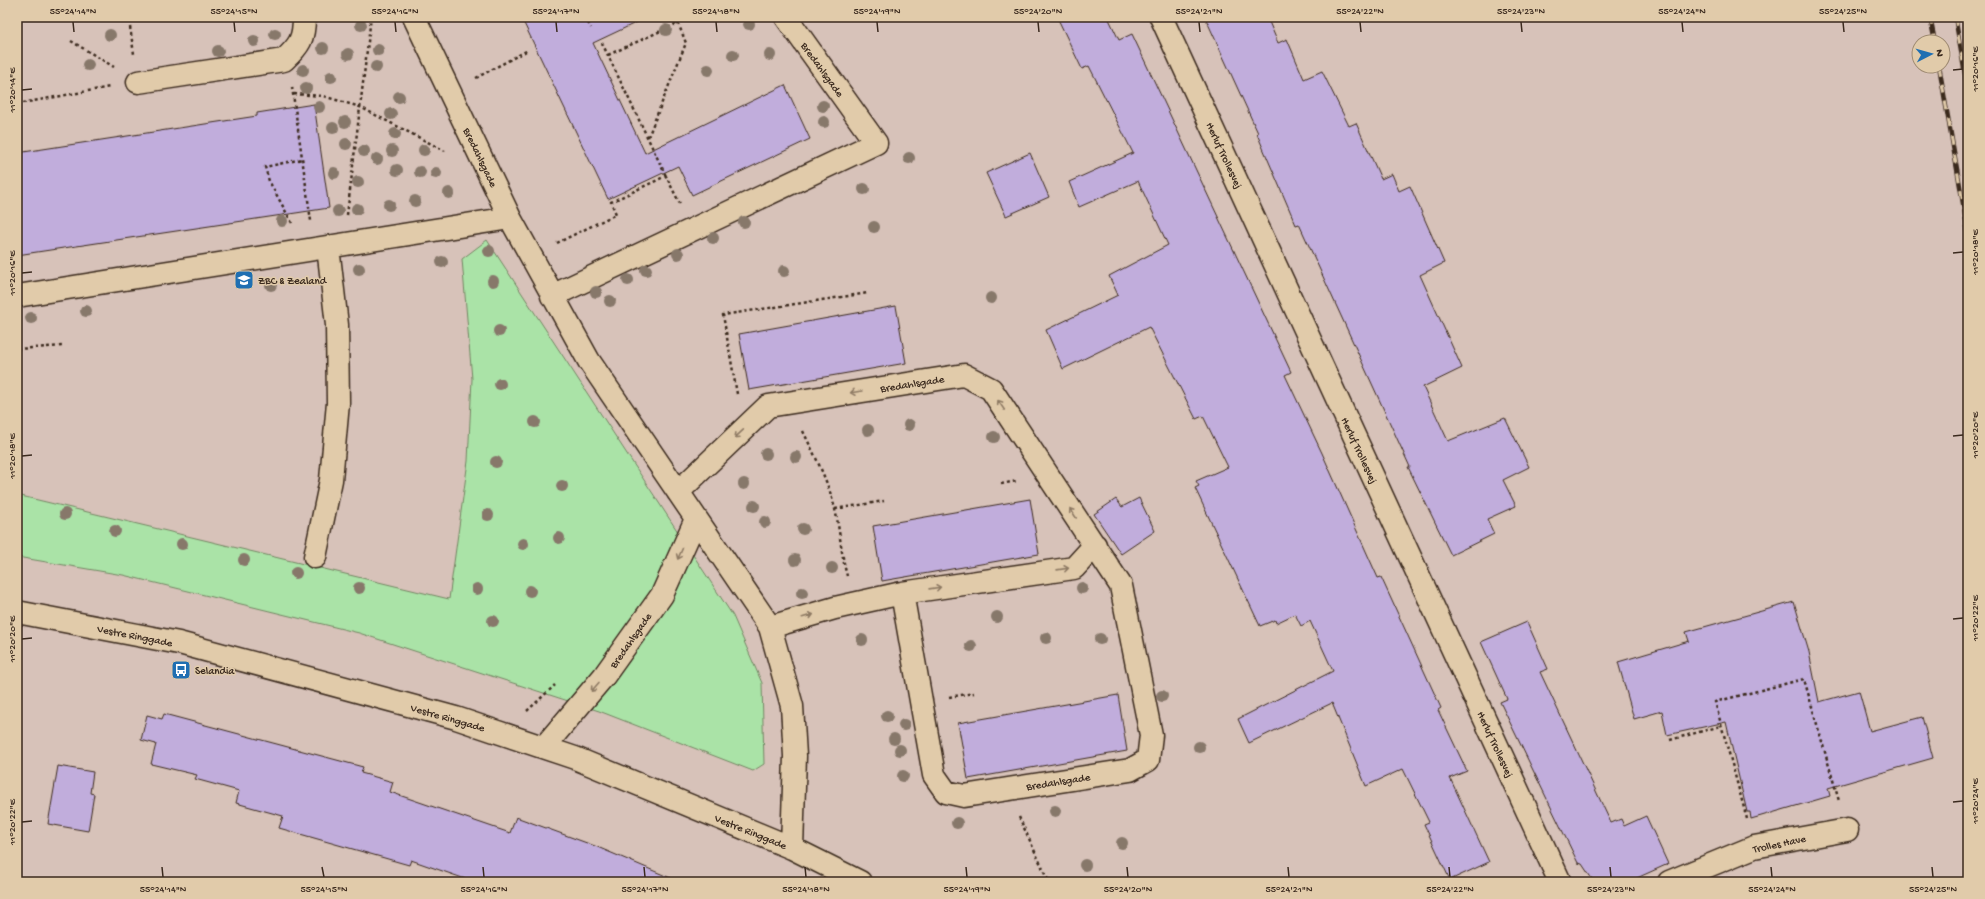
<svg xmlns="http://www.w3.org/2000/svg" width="1985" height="899" viewBox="0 0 1985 899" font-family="'Gochi Hand',sans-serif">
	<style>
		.green { fill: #aae3a7; stroke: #728662 }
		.building { fill: #c1addc; stroke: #3b2a1e }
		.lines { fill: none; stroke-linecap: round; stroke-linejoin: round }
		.minor-casing { stroke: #3b2a1e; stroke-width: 25 }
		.path { stroke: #3b2a1e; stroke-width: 2.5; stroke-dasharray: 3 3; stroke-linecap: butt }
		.minor { stroke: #e1cbaa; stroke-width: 22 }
		.rail-casing { stroke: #3b2a1e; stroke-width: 4.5 }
		.rail { stroke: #e1cbaa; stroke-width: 3; stroke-dasharray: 9; stroke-linecap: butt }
		.tree { fill: #87786b }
		.oneway { stroke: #8e7a64 }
		.ticks { fill: none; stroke: #3b2a1e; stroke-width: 1.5 }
		.labels { text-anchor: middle; stroke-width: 3; stroke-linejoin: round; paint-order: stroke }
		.street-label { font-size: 11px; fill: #3b2a1e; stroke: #e1cbaa }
		.poi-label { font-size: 11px; fill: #3b2a1e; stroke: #e1cbaa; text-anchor: start }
		.neatline { fill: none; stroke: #3b2a1e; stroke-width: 1.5 }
		.ticks-label { font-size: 10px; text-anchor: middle; fill: #3b2a1e }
	</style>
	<rect width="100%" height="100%" fill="#d7c2b9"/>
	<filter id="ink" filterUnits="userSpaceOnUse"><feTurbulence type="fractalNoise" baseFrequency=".025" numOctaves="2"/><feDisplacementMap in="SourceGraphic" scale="8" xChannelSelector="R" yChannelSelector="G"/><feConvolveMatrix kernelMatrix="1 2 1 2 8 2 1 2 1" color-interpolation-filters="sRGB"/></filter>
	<g filter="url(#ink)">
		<!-- green -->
		<path class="green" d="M487,240l246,376 29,67 2,81 -11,7 -154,-60 -240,-78 -236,-58 -106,-18v-62l432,104 19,-138 4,-82 -10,-120z"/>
		<!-- building -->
		<path class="building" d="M521,17h127l-55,26 52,110 140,-68 25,54 -118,56 -14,-29 -70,33z
			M1057,17h51l11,23 13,-6 159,338 -6,3 37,78 56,125 3,-1 60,131 -3,2 29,61 -17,7 39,84 -39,18 -26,-56 5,-2 -26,-53 -37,17 -34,-83 -83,40 -11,-24 95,-48 -23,-50 -9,5 -6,-12 -19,9 -1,-3 -15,6 -65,-138 4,-2 -3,-5 32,-14 -25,-51 -7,3 -47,-92 -86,42 -17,-39 72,-35 -9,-19 59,-31 -30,-64 -59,26 -10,-25 64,-29 -44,-87 -7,3z
			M1205,17h62l11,26 9,-4 17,40 18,-8 27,55 7,-3 25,56 11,-5 7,17 11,-5 34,77 -24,12 42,93 -39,19 25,54 57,-23 24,49 -26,13 13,26 -29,13 7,15 -43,21 -43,-88h2l-111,-243 -3,1 -39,-91 1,-1z
			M314,104l15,104 -312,47v-102l240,-37v-3z
			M1030,153l19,44 -43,19 -20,-43z
			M896,306l10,57 -157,27 -10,-56z
			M1139,498l16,33 -34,23 -27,-40 22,-15 6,8z
			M1030,499l9,55 -157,27 -9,-55z
			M1794,602l15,50 10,50 40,-11 11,40 52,-14 11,41 -105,30 2,8 -79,23 -1,-7h-3l-21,-90 -59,13 -5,-24 -28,8 -16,-57 71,-21 -3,-9z
			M1527,622l21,47 -8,3 71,151 10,-4 3,7 22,-10 22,48 -40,18h-34l-12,-18 -4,-1 -78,-161 7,-3 -26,-57z
			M1118,695l9,56 -159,28 -10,-56z
			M164,714l199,53 -2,6 32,9 -3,10 120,41 6,-16 79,29 85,36h-206l-63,-22 -2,5 -130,-37 4,-12 -47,-13 3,-12 -44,-12 2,-4 -46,-11 5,-20 -15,-4 6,-25 15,4z
			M58,766l35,6 -3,21 4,1 -6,37 -40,-7z"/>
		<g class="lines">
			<defs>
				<path id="minor" d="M414,17l96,201 79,143 181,266 22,79 3,50 -3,92
					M1161,17l399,865
					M138,82l146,-22c16,-15 20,-21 20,-43
					M17,296l493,-78
					M552,296l324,-153 -90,-126
					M678,492l90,-86 196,-31 27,14 130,197 30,149 -3,25 -18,10 -166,26 -18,-4 -12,-17 -32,-182
					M315,557l16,-77 7,-77 -1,-78 -9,-78
					M17,612l162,31 277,75 119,40 217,90 68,34
					M770,627l65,-19 67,-15 172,-25 21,-23
					M544,747l60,-71 58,-81 34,-76
					M1669,882l85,-35 93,-17"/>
			</defs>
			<!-- minor casing -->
			<use href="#minor" class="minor-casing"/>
			<!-- path -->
			<path class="path" d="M585,17l6,11
				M130,27l4,27
				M71,41l43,26
				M602,43l64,133
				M608,55l70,-32
				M476,78l52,-28
				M292,87l19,134
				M294,94l29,2 37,11 85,44
				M17,104l93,-17
				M648,137l38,-94 -8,-20 9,-6
				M347,215l24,-198
				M292,223l-23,-42 -4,-14 37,-8
				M557,243l59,-29 -5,-12 55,-26 14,28
				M17,349l46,-3
				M737,394l-14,-79 145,-22
				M803,431c12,25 25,50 32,78 5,22 6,45 12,67
				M1001,484l16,-3
				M835,509l49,-8
				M949,697l25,-4
				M527,711l28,-26
				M1670,740l51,-14
				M1019,817l30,65
				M1747,819l-32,-117 89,-23 35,122"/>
			<!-- minor -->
			<use href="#minor" class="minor"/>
			<defs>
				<path id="rail" d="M1930,17l5,25
					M1955,17l13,74
					M1939,66l29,166"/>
			</defs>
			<!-- rail casing -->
			<use href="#rail" class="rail-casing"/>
			<!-- rail -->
			<use href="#rail" class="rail"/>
		</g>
		<!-- trees -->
		<g class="tree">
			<circle cx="749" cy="24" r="6"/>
			<circle cx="361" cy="25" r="6"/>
			<circle cx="666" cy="30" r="6"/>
			<circle cx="275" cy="34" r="6"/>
			<circle cx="110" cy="35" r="6"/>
			<circle cx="254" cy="41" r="6"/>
			<circle cx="323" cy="48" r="6"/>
			<circle cx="378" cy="50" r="6"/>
			<circle cx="218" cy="51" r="6"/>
			<circle cx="348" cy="54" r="6"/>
			<circle cx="733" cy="55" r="6"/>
			<circle cx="770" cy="55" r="6"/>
			<circle cx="88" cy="65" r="6"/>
			<circle cx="376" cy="67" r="6"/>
			<circle cx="303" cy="70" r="6"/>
			<circle cx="708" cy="70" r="6"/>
			<circle cx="331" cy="77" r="6"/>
			<circle cx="306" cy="88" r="6"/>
			<circle cx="399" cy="97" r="6"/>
			<circle cx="823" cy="106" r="6"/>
			<circle cx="319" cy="107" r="6"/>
			<circle cx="391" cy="114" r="6"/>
			<circle cx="345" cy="122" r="6"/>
			<circle cx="824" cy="122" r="6"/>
			<circle cx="333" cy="128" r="6"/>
			<circle cx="395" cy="134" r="6"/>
			<circle cx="346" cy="144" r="6"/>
			<circle cx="424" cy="150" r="6"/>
			<circle cx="364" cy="151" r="6"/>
			<circle cx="392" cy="151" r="6"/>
			<circle cx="909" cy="158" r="6"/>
			<circle cx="377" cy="159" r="6"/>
			<circle cx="397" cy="170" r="6"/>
			<circle cx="420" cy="172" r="6"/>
			<circle cx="334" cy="173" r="6"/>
			<circle cx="436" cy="173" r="6"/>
			<circle cx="358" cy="182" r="6"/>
			<circle cx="864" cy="189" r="6"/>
			<circle cx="449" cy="193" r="6"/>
			<circle cx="415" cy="201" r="6"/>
			<circle cx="389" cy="205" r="6"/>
			<circle cx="357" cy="209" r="6"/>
			<circle cx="338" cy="211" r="6"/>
			<circle cx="282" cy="221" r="6"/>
			<circle cx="744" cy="222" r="6"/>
			<circle cx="874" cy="227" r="6"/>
			<circle cx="713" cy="238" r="6"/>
			<circle cx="489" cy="251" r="6"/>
			<circle cx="678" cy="254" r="6"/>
			<circle cx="442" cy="262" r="6"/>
			<circle cx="359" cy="269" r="6"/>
			<circle cx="646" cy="270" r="6"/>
			<circle cx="784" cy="271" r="6"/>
			<circle cx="628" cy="280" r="6"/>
			<circle cx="493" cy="281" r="6"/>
			<circle cx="271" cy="285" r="6"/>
			<circle cx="596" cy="292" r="6"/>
			<circle cx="991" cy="298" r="6"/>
			<circle cx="610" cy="301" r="6"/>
			<circle cx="86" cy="311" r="6"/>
			<circle cx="31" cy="318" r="6"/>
			<circle cx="499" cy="331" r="6"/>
			<circle cx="500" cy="384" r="6"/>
			<circle cx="535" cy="422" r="6"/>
			<circle cx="909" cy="425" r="6"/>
			<circle cx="868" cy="430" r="6"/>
			<circle cx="994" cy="437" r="6"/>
			<circle cx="766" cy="454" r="6"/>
			<circle cx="796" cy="457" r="6"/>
			<circle cx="496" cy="462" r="6"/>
			<circle cx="744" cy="484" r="6"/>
			<circle cx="562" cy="486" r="6"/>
			<circle cx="754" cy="506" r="6"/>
			<circle cx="65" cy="514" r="6"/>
			<circle cx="488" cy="515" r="6"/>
			<circle cx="765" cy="522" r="6"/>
			<circle cx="803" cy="529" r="6"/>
			<circle cx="115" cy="531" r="6"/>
			<circle cx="559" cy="538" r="6"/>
			<circle cx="182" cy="544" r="6"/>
			<circle cx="523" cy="544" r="6"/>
			<circle cx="244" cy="560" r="6"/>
			<circle cx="795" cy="560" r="6"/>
			<circle cx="832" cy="568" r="6"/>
			<circle cx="296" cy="573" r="6"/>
			<circle cx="359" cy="588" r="6"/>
			<circle cx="1082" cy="588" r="6"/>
			<circle cx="477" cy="589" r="6"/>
			<circle cx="530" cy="591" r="6"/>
			<circle cx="802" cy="593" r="6"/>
			<circle cx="997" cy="617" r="6"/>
			<circle cx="493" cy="621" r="6"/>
			<circle cx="1046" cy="638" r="6"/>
			<circle cx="1100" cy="639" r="6"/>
			<circle cx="862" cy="640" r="6"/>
			<circle cx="971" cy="646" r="6"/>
			<circle cx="1162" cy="696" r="6"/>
			<circle cx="887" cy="716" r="6"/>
			<circle cx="904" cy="725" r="6"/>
			<circle cx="894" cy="739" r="6"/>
			<circle cx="1199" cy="747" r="6"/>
			<circle cx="900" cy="750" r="6"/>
			<circle cx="903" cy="776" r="6"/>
			<circle cx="1055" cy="811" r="6"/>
			<circle cx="957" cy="823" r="6"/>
			<circle cx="1122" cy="843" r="6"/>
			<circle cx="1085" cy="865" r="6"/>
		</g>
		<!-- one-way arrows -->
		<defs><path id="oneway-shaft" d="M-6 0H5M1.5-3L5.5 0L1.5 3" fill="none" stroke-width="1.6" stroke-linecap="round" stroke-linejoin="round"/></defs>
		<g class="oneway">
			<use href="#oneway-shaft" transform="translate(856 392) rotate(171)"/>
			<use href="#oneway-shaft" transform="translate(1001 405) rotate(-124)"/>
			<use href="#oneway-shaft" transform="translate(739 434) rotate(137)"/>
			<use href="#oneway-shaft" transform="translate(1073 513) rotate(-123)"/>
			<use href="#oneway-shaft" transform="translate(680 554) rotate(114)"/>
			<use href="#oneway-shaft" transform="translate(1063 569) rotate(-8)"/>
			<use href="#oneway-shaft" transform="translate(935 588) rotate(-8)"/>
			<use href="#oneway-shaft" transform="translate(808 616) rotate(-16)"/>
			<use href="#oneway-shaft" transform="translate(595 687) rotate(131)"/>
		</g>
	</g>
	<!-- ticks -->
	<path class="ticks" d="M73,22l1,10M234,22l1,10M395,22l1,10M556,22l1,10M716,22l1,10M877,22l1,10M1038,22l1,10M1199,22l1,10M1360,22l1,10M1521,22l1,10M1682,22l1,10M1843,22l1,10M1953,70l10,-1M22,90l10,-1M1953,253l10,-1M22,273l10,-1M1953,436l10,-1M22,456l10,-1M1953,619l10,-1M22,639l10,-1M1953,802l10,-1M22,822l10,-1M162,867l1,10M322,867l2,10M483,867l1,10M644,867l1,10M805,867l1,10M966,867l1,10M1127,867l1,10M1288,867l1,10M1449,867l1,10M1610,867l1,10M1771,867l1,10M1932,867l1,10"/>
	<!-- icons -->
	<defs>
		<symbol id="school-square" viewBox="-11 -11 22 22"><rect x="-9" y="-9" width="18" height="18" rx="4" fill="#1f6fb2" stroke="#e1cbaa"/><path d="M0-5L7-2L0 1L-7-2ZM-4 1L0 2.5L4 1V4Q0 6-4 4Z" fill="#fff"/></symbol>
		<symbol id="bus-square" viewBox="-11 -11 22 22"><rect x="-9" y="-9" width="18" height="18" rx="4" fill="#1f6fb2" stroke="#e1cbaa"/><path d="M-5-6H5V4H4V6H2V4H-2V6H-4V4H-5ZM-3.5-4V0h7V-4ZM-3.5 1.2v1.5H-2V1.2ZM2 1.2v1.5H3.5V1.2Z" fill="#fff"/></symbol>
	</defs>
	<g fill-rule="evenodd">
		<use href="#school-square" x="233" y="269" width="22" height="22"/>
		<use href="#bus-square" x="170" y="659" width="22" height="22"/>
	</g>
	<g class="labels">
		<!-- street labels -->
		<g class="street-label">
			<text transform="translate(823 69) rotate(54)" y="4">Bredahlsgade</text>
			<text transform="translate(1225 155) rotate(65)" y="4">Herluf Trollesvej</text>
			<text transform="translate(481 157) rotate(64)" y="4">Bredahlsgade</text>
			<text transform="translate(912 383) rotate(-9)" y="4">Bredahlsgade</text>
			<text transform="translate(1360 450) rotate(65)" y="4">Herluf Trollesvej</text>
			<text transform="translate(135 635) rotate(11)" y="4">Vestre Ringgade</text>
			<text transform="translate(630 640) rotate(-55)" y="4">Bredahlsgade</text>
			<text transform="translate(448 717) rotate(16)" y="4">Vestre Ringgade</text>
			<text transform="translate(1496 744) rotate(65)" y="4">Herluf Trollesvej</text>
			<text transform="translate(1058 781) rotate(-9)" y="4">Bredahlsgade</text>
			<text transform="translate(751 831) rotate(22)" y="4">Vestre Ringgade</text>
			<text transform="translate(1779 843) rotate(-12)" y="4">Trolles Have</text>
		</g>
		<!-- poi labels -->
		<g class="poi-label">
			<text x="258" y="284">ZBC &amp; Zealand</text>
			<text x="195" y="674">Selandia</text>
		</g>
	</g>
	<!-- margin -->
	<rect width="1985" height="899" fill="none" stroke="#e1cbaa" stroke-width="44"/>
	<!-- north arrow -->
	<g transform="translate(1931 54) rotate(84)"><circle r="19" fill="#e1cbaa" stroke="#9f8b72"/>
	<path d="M0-3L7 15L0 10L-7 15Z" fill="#1f6fb2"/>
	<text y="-6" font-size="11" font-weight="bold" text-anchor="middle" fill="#3b2a1e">N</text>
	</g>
	<rect x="22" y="22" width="1941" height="855" class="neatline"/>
	<g class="ticks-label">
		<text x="73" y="14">55°24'14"N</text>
		<text x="234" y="14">55°24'15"N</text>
		<text x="395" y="14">55°24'16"N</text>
		<text x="556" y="14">55°24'17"N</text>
		<text x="716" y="14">55°24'18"N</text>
		<text x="877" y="14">55°24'19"N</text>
		<text x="1038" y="14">55°24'20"N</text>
		<text x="1199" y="14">55°24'21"N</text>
		<text x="1360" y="14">55°24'22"N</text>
		<text x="1521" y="14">55°24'23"N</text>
		<text x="1682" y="14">55°24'24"N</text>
		<text x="1843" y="14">55°24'25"N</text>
		<text transform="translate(1974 69) rotate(-90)" y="4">11°20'16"E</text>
		<text transform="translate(11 90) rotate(-90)" y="4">11°20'14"E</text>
		<text transform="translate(1974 252) rotate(-90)" y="4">11°20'18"E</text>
		<text transform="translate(11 273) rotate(-90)" y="4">11°20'16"E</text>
		<text transform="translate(1974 435) rotate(-90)" y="4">11°20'20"E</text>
		<text transform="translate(11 456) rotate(-90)" y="4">11°20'18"E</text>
		<text transform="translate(1974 618) rotate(-90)" y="4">11°20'22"E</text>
		<text transform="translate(11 639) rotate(-90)" y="4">11°20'20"E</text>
		<text transform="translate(1974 801) rotate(-90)" y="4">11°20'24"E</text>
		<text transform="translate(11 822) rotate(-90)" y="4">11°20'22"E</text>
		<text x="163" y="892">55°24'14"N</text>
		<text x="324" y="892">55°24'15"N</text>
		<text x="484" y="892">55°24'16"N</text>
		<text x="645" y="892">55°24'17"N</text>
		<text x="806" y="892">55°24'18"N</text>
		<text x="967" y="892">55°24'19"N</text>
		<text x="1128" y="892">55°24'20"N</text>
		<text x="1289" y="892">55°24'21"N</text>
		<text x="1450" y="892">55°24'22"N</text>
		<text x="1611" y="892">55°24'23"N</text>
		<text x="1772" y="892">55°24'24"N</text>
		<text x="1933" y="892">55°24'25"N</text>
	</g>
</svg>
